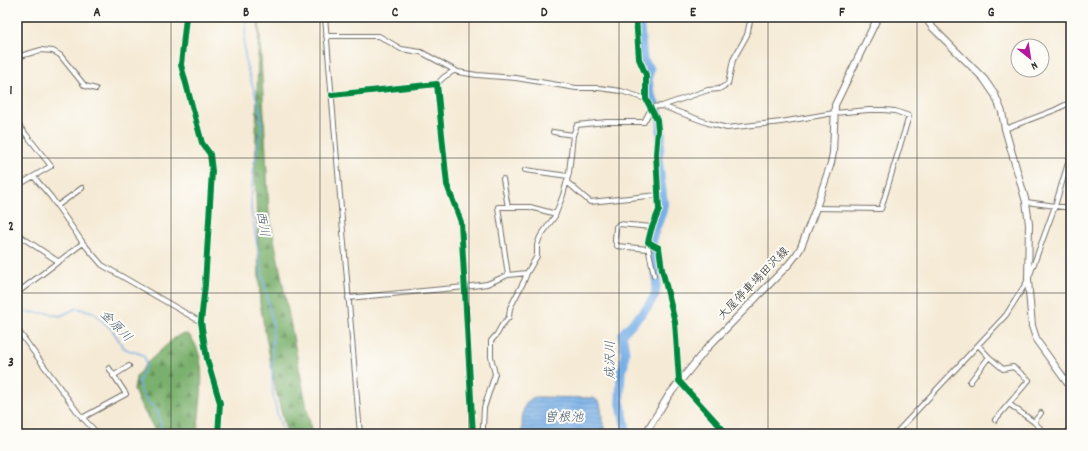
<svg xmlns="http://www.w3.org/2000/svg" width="1088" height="451" viewBox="0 0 1088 451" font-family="Dekko,'Klee One',sans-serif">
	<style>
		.forest { fill: url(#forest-firs); stroke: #526e4c }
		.water { fill: url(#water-rules); stroke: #516d89 }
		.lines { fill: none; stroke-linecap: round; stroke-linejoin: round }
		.stream { stroke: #77afe7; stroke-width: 1.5 }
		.river { stroke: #77afe7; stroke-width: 9 }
		.street-casing { stroke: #726e66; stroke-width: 6 }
		.secondary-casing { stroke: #726e66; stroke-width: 8 }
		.street { stroke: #fff; stroke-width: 4 }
		.secondary { stroke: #fff; stroke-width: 6 }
		.cycleway-casing { stroke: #fdfcf7; stroke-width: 8 }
		.cycleway { stroke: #00873e; stroke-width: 6 }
		.grid { fill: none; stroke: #2b2b2b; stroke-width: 1; stroke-opacity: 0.55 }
		.labels { text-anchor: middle; stroke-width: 4; stroke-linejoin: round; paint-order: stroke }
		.street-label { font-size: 12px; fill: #2b2b2b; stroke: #fdfcf7 }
		.water-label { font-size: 13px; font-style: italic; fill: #46596d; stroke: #fdfcf7 }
		.neatline { fill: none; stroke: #2b2b2b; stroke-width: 1.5 }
		.grid-label { font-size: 13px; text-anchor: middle; font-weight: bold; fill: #2b2b2b }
	</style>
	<defs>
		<pattern id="forest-firs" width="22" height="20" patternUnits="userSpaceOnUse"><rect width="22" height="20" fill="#7ab06d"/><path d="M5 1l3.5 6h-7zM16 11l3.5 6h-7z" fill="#648f5a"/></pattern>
		<pattern id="water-rules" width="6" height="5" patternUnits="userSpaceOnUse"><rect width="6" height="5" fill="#77afe7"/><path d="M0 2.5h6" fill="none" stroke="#628fbb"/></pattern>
	</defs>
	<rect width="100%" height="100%" fill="#fdfcf7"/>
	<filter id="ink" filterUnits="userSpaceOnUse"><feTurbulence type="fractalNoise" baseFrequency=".025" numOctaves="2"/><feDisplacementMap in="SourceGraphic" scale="8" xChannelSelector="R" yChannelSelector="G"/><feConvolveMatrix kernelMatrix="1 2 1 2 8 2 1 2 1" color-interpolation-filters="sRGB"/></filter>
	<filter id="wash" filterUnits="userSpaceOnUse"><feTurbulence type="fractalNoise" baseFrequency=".012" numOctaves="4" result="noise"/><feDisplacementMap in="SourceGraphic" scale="16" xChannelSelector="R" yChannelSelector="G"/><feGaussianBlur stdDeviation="0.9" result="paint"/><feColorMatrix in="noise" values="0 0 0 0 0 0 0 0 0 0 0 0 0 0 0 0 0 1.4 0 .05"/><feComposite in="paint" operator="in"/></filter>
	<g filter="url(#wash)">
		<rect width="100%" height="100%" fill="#f5ead5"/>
		<!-- forest -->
		<path class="forest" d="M259,17l10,196 43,221h-25l-11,-43 -16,-87 -5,-131z
			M188,334c21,21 12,66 10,93l-2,7h-39l-18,-32 -5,-12 2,-13 10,-13 25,-23 8,-6z"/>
		<!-- water -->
		<path class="water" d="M535,397l59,1 6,5 5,31h-83c1,-14 -3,-31 13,-37z"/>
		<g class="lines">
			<!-- stream -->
			<path class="stream" d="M247,17l-3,26 2,21 14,46 1,17 -5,33 -2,2 -3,39v8l9,54 13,62 -1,49 1,22 5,21 6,17
				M17,310l5,2 25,1 13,3 17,-8 16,4 20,19 10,16 5,3 13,4 4,4 1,7 -7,16 1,8 4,8 14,15 4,22"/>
			<!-- river -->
			<path class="river" d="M627,434l-7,-34 1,-30 3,-5 1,-14 -3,-17 25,-26 8,-13 2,-15 -5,-31 1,-13 11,-29 -6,-48 3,-20v-18l-4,-13 -7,-15 -2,-15 2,-9 -7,-9 -4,-43"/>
		</g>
	</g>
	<g filter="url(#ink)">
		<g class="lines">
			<defs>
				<path id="street" d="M186,17l-5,48 21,78 8,11 2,17 -7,114 -4,37 6,37 13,44 -2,31
					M325,17l35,417
					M636,17l3,42 7,16v24l11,21 1,10 -2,24 3,56 -8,20 -3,12 11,6 3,21 13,53 4,59 48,53
					M1070,17h1
					M326,36h53l22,13 20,3 37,20 19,3 39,3 60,10h23l22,3 25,8
					M17,57l24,-7 12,1 7,4 25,31 11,3
					M437,84l7,-7 11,-7
					M332,95l105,-11 10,101 14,37 12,212
					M662,106l46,17 19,5 54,-6 53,-9 35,-3h14l12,1 14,5 -28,93 -65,-1
					M652,107l10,-1 46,-16 11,-1 9,-5 5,-24 14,-25 4,-18
					M17,123l34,43 -34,20
					M1005,129l50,-19 16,-8
					M553,132l20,3
					M525,170l43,6
					M34,177l17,20 32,46 19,22 99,57
					M503,179l5,28
					M567,182l23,20 68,-7
					M1026,202l45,6
					M57,206l25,-18
					M17,234l42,28
					M648,247l6,28
					M648,249l-31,-3 -2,-5 1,-14 3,-3 33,3
					M508,275l-10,-68h32l26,7
					M17,293l66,-50
					M348,298l117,-11 22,-3 21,-9 19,-2
					M17,329l62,85 19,20
					M978,345l11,12 14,12 10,-2 16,13 -34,40
					M113,376l16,-10
					M970,382l19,-25
					M1009,404l25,18 12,12
					M82,418l44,-24 -17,-26
					M1034,422l7,-9
					M478,434l5,-6 1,-20 11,-34 -4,-17v-16l6,-7 5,-9 7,-8 1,-9 14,-27 3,-8 10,-17v-11l3,-8 15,-21 8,-21 6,-22 4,-38 4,-10 29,-3h38l8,-15
					M895,434l111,-119 22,-35 27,-74 16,-53"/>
				<path id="secondary" d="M925,17l7,10 52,52 11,16 7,17 3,17 21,73 3,22 -1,56 4,46 5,15 34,47
					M645,434l24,-39 38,-47 82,-84 8,-10 4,-7 15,-39 15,-45 2,-10 2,-48 43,-88
					M1068,434l3,-5"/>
			</defs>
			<!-- street casing -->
			<use href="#street" class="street-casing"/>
			<!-- secondary casing -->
			<use href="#secondary" class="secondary-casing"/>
			<!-- street -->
			<use href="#street" class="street"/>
			<!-- secondary -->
			<use href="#secondary" class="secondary"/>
			<defs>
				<path id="cycleway" d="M186,17l-5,48 21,78 8,11 2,17 -7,114 -4,37 6,37 13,44 -2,31
					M636,17l3,42 7,16v24l11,21 1,10 -2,24 3,56 -8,20 -3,12 11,6 3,21 13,53 4,59 48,53
					M332,95l105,-11 10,101 14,37 12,212"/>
			</defs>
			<!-- cycleway casing -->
			<use href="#cycleway" class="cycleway-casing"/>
			<!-- cycleway -->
			<use href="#cycleway" class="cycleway"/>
		</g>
	</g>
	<!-- grid -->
	<path class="grid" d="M171,17v417M320,17v417M469,17v417M619,17v417M768,17v417M917,17v417M17,158h1054M17,293h1054"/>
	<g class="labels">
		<!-- street labels -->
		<g class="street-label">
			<text transform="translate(753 283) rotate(-46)" y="4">大屋停車場田沢線</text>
		</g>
		<!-- water labels -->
		<g class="water-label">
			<text transform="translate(264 224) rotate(80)" y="5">西川</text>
			<text transform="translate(117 325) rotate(46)" y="5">金原川</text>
			<text transform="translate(609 360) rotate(-90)" y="5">成沢川</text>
			<text x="564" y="421">曽根池</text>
		</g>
	</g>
	<!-- margin -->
	<rect width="1088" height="451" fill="none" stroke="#fdfcf7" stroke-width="44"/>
	<!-- north arrow -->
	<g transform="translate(1030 58) rotate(150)"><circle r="19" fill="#fdfcf7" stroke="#a9a8a5"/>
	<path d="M0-3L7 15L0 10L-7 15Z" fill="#b5179e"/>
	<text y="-6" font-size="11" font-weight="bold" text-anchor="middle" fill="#2b2b2b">N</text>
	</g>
	<rect x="22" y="22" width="1044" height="407" class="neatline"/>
	<g class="grid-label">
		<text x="97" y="16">A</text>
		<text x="246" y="16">B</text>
		<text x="395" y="16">C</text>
		<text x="544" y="16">D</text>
		<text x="693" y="16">E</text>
		<text x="842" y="16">F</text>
		<text x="991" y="16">G</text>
		<text x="11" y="94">1</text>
		<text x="11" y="230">2</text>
		<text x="11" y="366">3</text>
	</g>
</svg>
